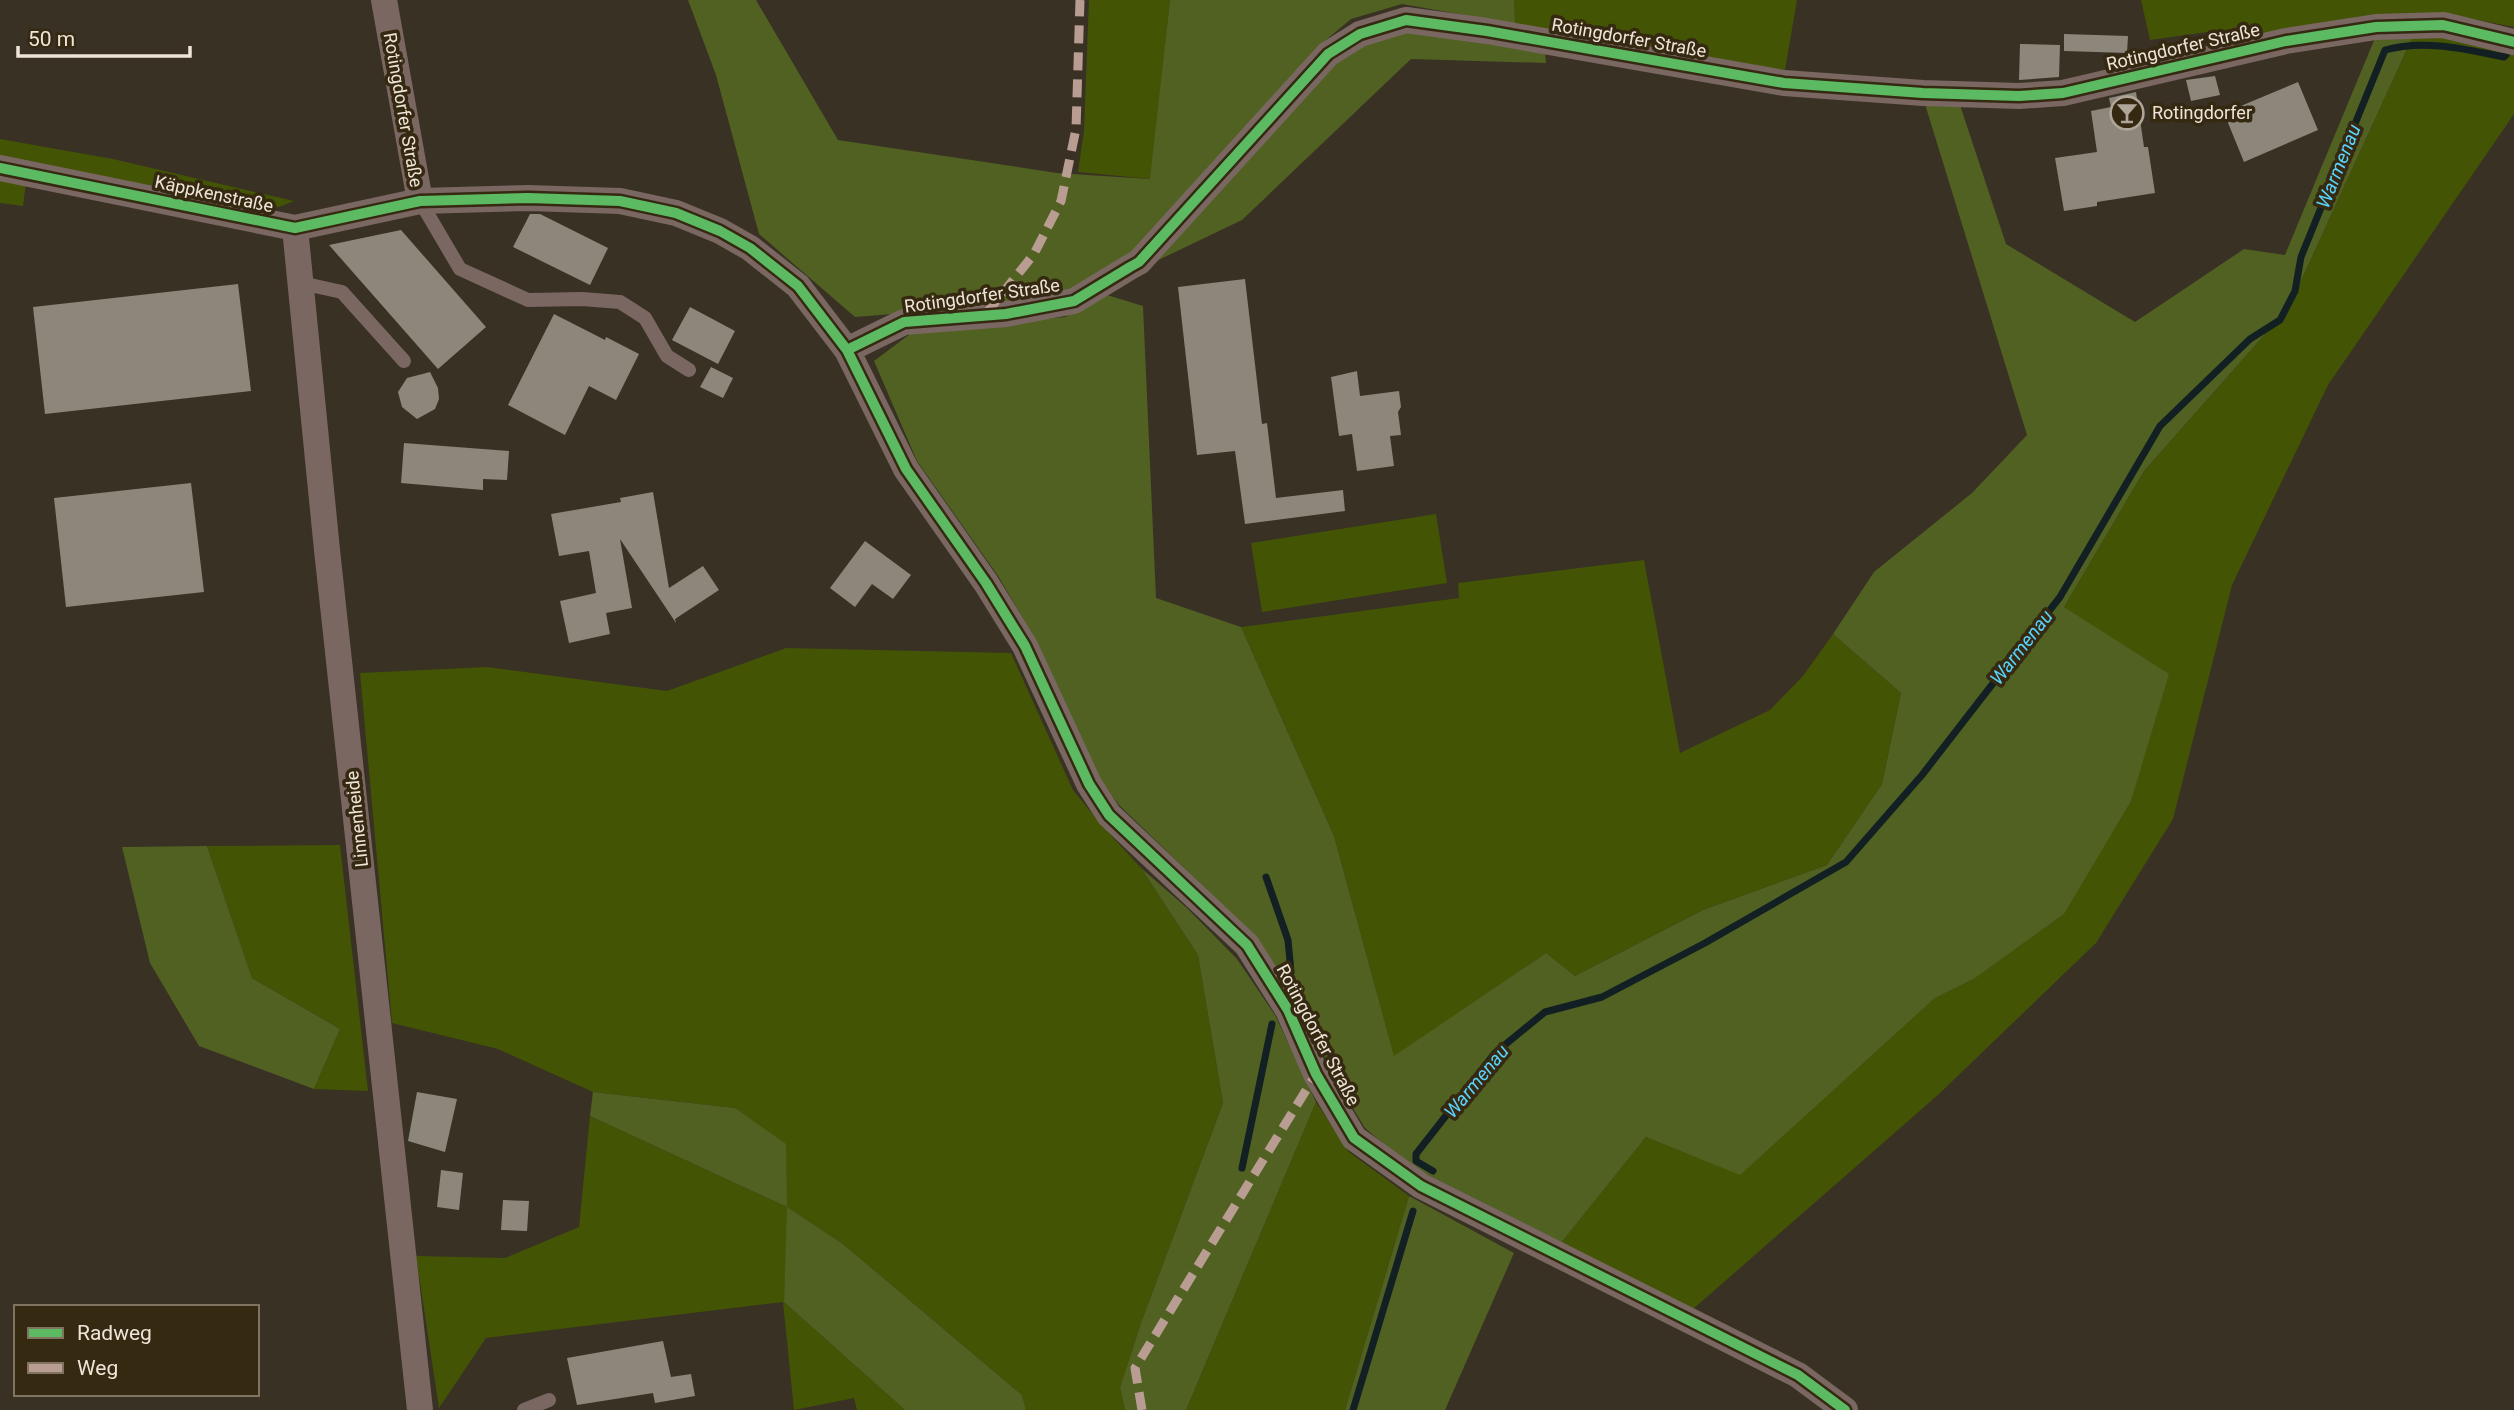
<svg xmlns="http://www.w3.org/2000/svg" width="2514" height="1410" viewBox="0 0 2514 1410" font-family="Roboto,sans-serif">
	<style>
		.green { fill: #435405 }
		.forest { fill: #506122 }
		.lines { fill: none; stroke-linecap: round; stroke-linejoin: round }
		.stream { stroke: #122024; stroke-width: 7 }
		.building { fill: #8d867a }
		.service { stroke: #7a6762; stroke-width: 14 }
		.minor { stroke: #7a6762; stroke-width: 26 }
		.quiet { stroke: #b99d93; stroke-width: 9; stroke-dasharray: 18 9; stroke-linecap: butt }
		.cycleway-casing { stroke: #362912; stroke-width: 15 }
		.cycleway { stroke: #5cba63; stroke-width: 10 }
		.labels { text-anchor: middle; stroke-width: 7; stroke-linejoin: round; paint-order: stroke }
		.street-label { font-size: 18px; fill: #eee5d8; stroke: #362912 }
		.poi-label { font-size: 18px; fill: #eee5d8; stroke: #362912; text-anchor: start }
		.water-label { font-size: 19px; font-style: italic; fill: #58d4fd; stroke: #362912 }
	</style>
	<rect width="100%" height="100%" fill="#393124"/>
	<!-- green -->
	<path class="green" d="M1089,0h81l-19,179 -73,-7 6,-42z
		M1514,0h283l-12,70 -270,-46z
		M2141,0h373v27l-72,-14 -201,29 -33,-10 -58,8z
		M2413,36h30l71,18v60l-186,271 -96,200 -59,234 -77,124 -157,151 -247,216 -135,-62 89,-111 94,37 195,-176 40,-21 89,-63v-307l80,-136 145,-164z
		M0,139l113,20 181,42 -15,6 -279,-46z
		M0,177l26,5 -3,24 -23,-3z
		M1436,514l11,69 -185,29 -11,-69z
		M1644,560l36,193 90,-43 33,-34 30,-42 68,59 -19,91 -55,81 -124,45 -128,66 -29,-23 -152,104 -60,-221 -93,-209 218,-29 -1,-15z
		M786,648l225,5 62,137 26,32 42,46 57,87 25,148 -82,220 -21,64 5,23h-99l-4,-15 -179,-151 -55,-36 -4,94 121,108h-48l-3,-12 -60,12 -11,-108 -297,36 -47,70 -23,-152 89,2 74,-31 11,-111 197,91 -52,-99 -142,-16 -95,-43 -106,-26 -32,-350 127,-6 180,24z
		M340,845l28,246 -54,-2 26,-60 -88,-51 -45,-132z
		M1316,1102l33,50 60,44 -64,214h-159z"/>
	<!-- forest -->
	<path class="forest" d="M688,0h68l82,140 219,33 93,6 20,-179h344l1,24 -113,-20 -51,15 -30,25 -189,210 -68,40 -60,11 -149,12 -96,-83 -43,-159z
		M1408,30l137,21 1,12 -135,-4 -169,161 -96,46 187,-204 29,-18z
		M2413,36l-124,271 -145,164 -80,136 105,67 -38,127 -67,113 -89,64 -40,20 -195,177 -94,-38 -89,111 -151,-85 -41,-35 -25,-41 -44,-86 -91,-113 -86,-83 -20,-27 -63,-138 -38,-64 -81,-115 -43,-100 36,-27 155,-17 42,-22 36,11 13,292 85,29 93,209 60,220 152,-103 29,23 128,-66 124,-45 55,-81 19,-91 -68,-59 41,-62 98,-79 55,-58 -103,-334 35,1 47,142 129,78 109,-73 41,6 90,-217z
		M207,846l45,132 88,51 -26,60 -115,-43 -49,-83 -28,-116z
		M1141,868l46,40 50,51 38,56 41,87 -130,308h-61l-5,-23 21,-64 82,-220 -25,-148z
		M593,1092l142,16 51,36 1,63 56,37 179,151 4,15h-121l-121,-108 3,-95 -197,-91z
		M1409,1196l105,57 -69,157h-100z"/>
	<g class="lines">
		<!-- stream -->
		<path class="stream" d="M1266,877l22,63 3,32
			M1242,1168l30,-144
			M1433,1171l-17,-10v-7l79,-101 50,-41 57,-15 103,-54 141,-81 76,-87 138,-178 100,-171 90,-87 30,-19 15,-29 6,-34 84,-207c39,-11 80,-1 119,7l2,-2
			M1353,1410l60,-199"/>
	</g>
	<!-- building -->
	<path class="building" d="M2064,34l64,2 -1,17 -63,-2z
		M2020,44l40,1 -1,32 -40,3z
		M2215,76l5,19 -29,6 -5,-21z
		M2298,82l20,48 -74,32 -20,-49z
		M2136,92l8,55h4l7,46 -58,9v4l-33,5 -9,-53 42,-6 -6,-41 20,-4 -2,-9z
		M530,214h10l68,34 -18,37 -77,-38z
		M401,230l85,97 -48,42 -109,-124z
		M1245,279l17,145 5,-1 9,75 67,-8 2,21 -100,13 -10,-73 -38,4 -19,-168z
		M238,284l13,107 -206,23 -12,-107z
		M690,307l45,24 -17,33 -46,-24z
		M554,314l51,26 1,-3 33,17 -23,46 -27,-14 -24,49 -57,-30z
		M711,367l22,11 -10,20 -23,-11z
		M1357,371l3,25 39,-5 2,16 -3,5 3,23 -11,1 4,30 -37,5 -5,-37 -13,2 -8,-59z
		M430,372l8,16 1,11 -4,10 -18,10 -15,-12 -4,-15 9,-14z
		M404,443l105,8 -2,29 -24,-1v11l-82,-7z
		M191,483l13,109 -138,15 -12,-109z
		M653,492l16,96 34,-22 16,24 -44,29 1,4 -56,-84 12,69 -26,5 4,21 -41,9 -9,-42 36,-8 -7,-42 -30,5 -8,-42 70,-12 -1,-4z
		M865,541l46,34 -18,24 -21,-15 -17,23 -25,-19z
		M417,1092l40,7 -12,53 -37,-11z
		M441,1170l22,3 -4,37 -22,-3z
		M503,1200l26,1 -2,30 -26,-1z
		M663,1341l8,36 20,-3 4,22 -40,7 -2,-10 -76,12 -10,-47z"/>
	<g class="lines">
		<!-- service -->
		<path class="service" d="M420,201l40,68 68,31 54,-1 38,3 25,16 22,38 22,14
			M301,283l41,9 62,69
			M524,1410l25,-10"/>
		<!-- minor -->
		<path class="minor" d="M384,0l36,201
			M0,168l295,60 125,-27 108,-3 92,3 56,12 44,18 30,17 48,38 49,64 59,119 80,114 39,63 64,138 20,31 138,130 41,65 28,64 38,64 67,48 377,189 47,35
			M295,228l32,322 93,860
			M847,350l57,-28 102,-8 68,-13 56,-34 9,-5 189,-208 32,-20 46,-14 81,11 297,52 139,10 96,3 44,-3 223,-52 90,-14 67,-2 71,17"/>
		<!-- quiet -->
		<path class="quiet" d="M985,315l49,-61 27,-53 15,-72 4,-129
			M1142,1410l-7,-42 181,-294"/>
		<defs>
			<path id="cycleway" d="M0,168l295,60 125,-27 108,-3 92,3 56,12 44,18 30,17 48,38 49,64 59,119 80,114 39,63 64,138 20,31 138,130 41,65 28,64 38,64 67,48 377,189 47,35
				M847,350l57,-28 102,-8 68,-13 56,-34 9,-5 189,-208 32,-20 46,-14 81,11 297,52 139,10 96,3 44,-3 223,-52 90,-14 67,-2 71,17"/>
		</defs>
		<!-- cycleway casing -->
		<use href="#cycleway" class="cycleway-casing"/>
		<!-- cycleway -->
		<use href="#cycleway" class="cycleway"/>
	</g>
	<!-- icons -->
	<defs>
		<symbol id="bar-ring" viewBox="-11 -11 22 22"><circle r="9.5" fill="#362912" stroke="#afa699" stroke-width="1.5"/><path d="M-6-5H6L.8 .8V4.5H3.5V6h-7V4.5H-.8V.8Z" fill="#afa699"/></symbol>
	</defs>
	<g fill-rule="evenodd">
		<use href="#bar-ring" x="2108" y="94" width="38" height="38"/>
	</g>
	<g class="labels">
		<!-- street labels -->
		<g class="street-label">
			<text transform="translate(1629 38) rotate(10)" y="6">Rotingdorfer Straße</text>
			<text transform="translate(2183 47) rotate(-13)" y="6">Rotingdorfer Straße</text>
			<text transform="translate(403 110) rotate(80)" y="6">Rotingdorfer Straße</text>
			<text transform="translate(214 194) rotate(12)" y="6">Käppkenstraße</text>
			<text transform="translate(982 296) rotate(-8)" y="6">Rotingdorfer Straße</text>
			<text transform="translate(357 819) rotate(-96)" y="6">Linnenheide</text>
			<text transform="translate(1318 1035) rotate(62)" y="6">Rotingdorfer Straße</text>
		</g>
		<!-- poi labels -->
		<g class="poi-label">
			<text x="2152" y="119">Rotingdorfer</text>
		</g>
		<!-- water labels -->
		<g class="water-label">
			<text transform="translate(2338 166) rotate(-68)" y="7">Warmenau</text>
			<text transform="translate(2021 647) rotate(-52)" y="7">Warmenau</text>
			<text transform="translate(1476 1081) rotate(-50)" y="7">Warmenau</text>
		</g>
	</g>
	<!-- legend -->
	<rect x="14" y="1305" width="245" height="91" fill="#362912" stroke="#807461" stroke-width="2"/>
	<rect x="28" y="1328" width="35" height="10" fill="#5cba63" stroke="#807461" stroke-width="2"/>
	<text x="77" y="1340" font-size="21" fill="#eee5d8">Radweg</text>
	<rect x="28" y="1363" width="35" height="10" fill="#b99d93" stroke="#807461" stroke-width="2"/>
	<text x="77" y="1375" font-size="21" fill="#eee5d8">Weg</text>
	<!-- scale -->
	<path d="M18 46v10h172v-10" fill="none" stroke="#eee5d8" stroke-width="3.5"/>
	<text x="28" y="46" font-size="21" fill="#eee5d8" stroke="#362912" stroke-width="5" paint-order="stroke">50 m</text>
</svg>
